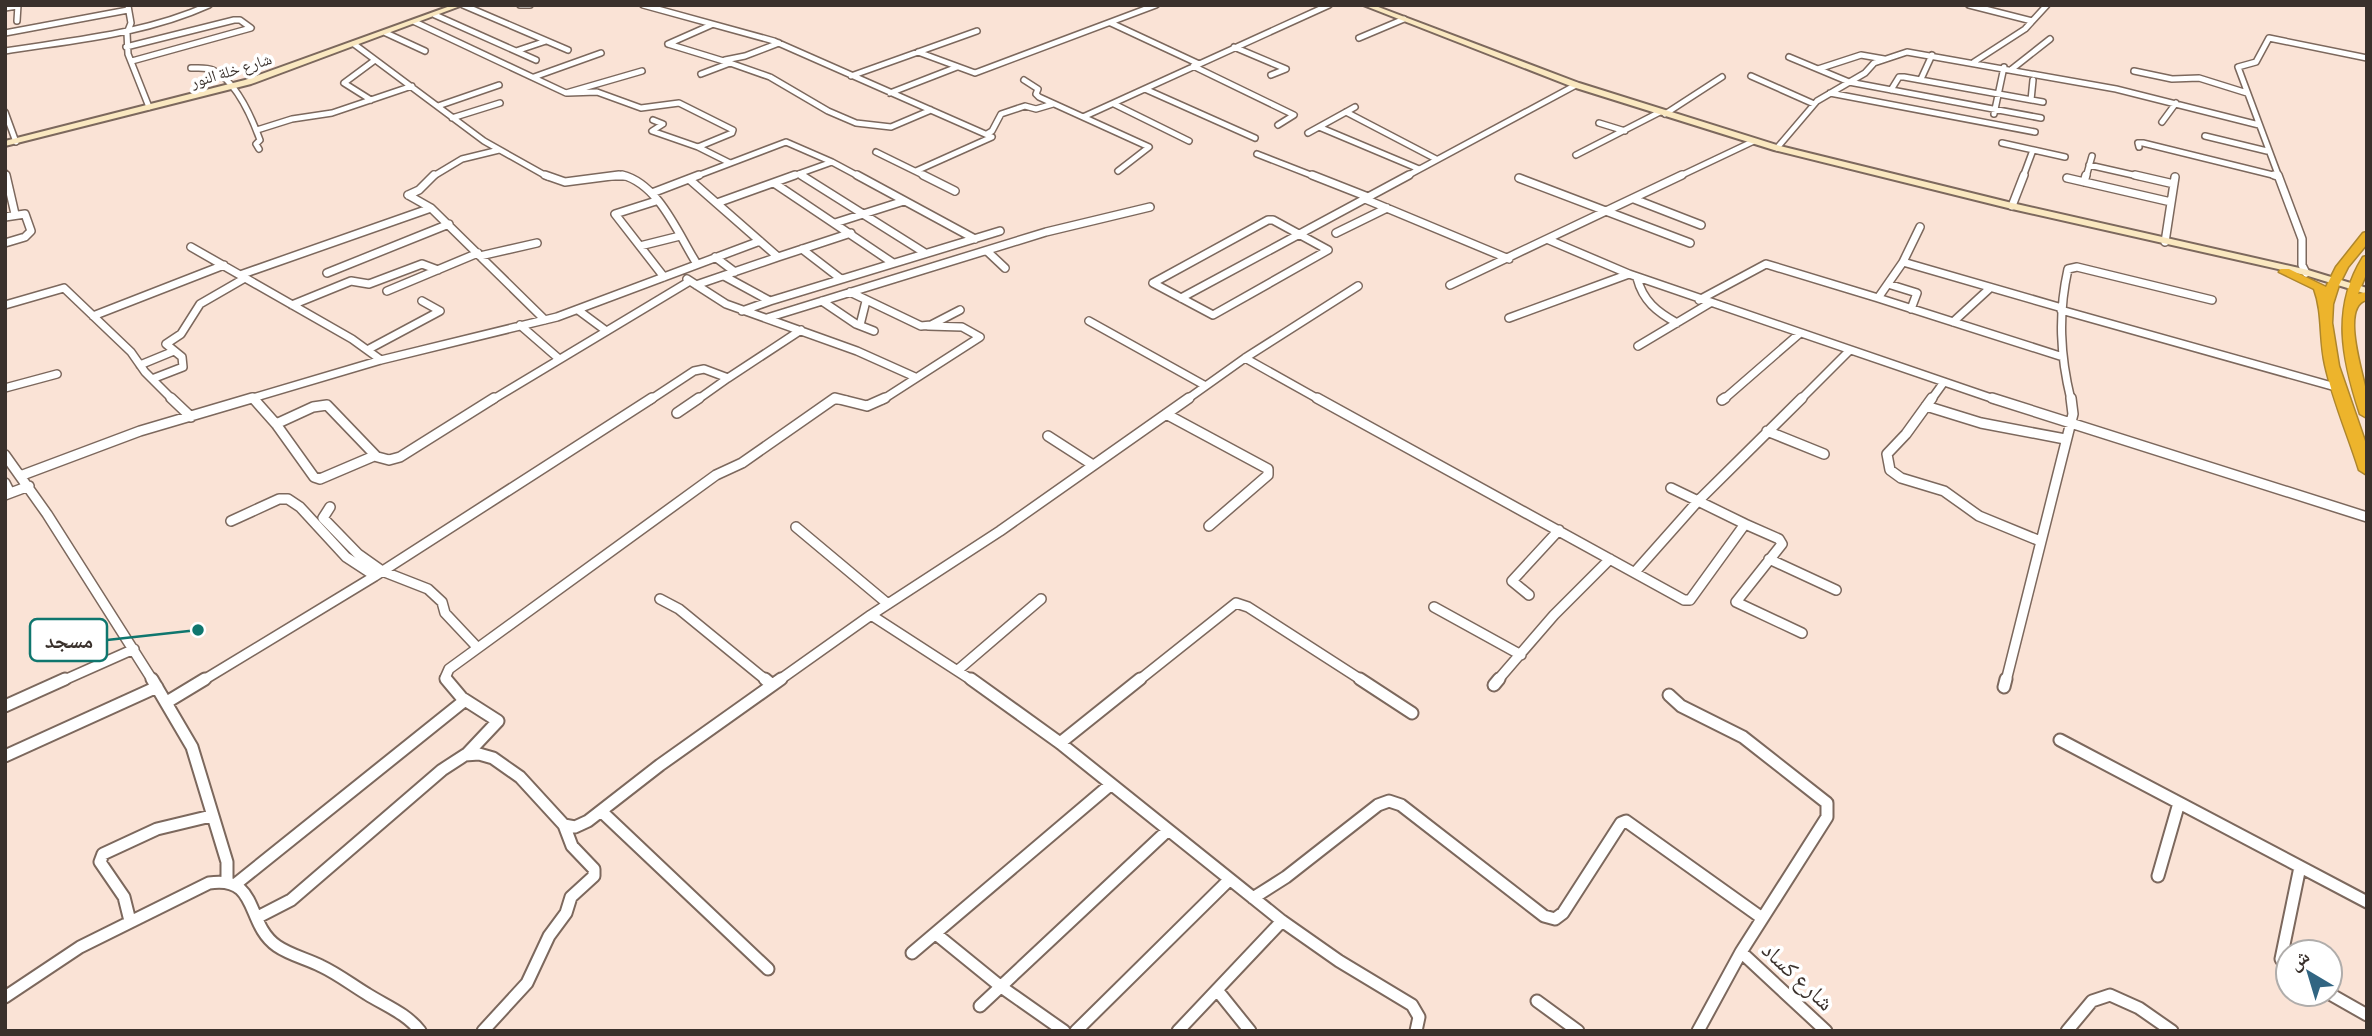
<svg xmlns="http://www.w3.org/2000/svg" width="2372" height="1036" viewBox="0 0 2372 1036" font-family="Barlow,'Noto Naskh Arabic',sans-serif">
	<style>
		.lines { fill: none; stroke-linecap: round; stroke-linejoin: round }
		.street-far3-casing { stroke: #7c685d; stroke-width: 8 }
		.street-far2-casing { stroke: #7c685d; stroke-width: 10 }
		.street-far1-casing { stroke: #7c685d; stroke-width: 12 }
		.street-casing { stroke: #7c685d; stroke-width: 15 }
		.secondary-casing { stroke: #7c685d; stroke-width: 4 }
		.highway-casing { stroke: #ae862c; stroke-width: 3 }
		.street-far3 { stroke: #fff; stroke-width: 5 }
		.street-far2 { stroke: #fff; stroke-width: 7 }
		.street-far1 { stroke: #fff; stroke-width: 9 }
		.street { stroke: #fff; stroke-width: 11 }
		.secondary { fill: #fae8c0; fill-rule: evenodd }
		.highway { fill: #edb42c; fill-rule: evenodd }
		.labels { text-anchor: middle; stroke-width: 7; stroke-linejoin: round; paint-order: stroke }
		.far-street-label { font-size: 16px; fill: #3a312c; stroke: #fff }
		.near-street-label { font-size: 23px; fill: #3a312c; stroke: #fff }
		.leader { fill: none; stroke: #0f766e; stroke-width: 2.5 }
		.callout-dot { fill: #0f766e; stroke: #fff; stroke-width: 2.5 }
		.callout { fill: #fff; stroke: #0f766e; stroke-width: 2.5 }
		.callout-label { font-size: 21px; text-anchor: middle; font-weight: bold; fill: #3a312c }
	</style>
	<rect width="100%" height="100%" fill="#fae3d6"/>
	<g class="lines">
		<defs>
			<path id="street-far3" d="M463,5l105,45
				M520,5h10
				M643,5l131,36 218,96 -76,34
				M1969,5l63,16
				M128,6l3,17 -4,10 1,21 21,53
				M5,8l12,-2
				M435,15l101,45
				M17,21l1,-16
				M415,22l151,71 76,-22
				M1111,23l88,41
				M5,33l123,-23
				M386,33l39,18
				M1359,38l45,-19
				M354,44l130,97 64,36
				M668,44l62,19
				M668,44l43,-19
				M126,47l108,-27h6l11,8 -119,33
				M1234,47l52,22 -15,6
				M5,51c69,-11 140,-17 204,-46
				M516,51l30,-10
				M918,52l57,21 181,-68
				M1789,57l60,25 192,36
				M725,60l20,-4 34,-13
				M1974,62l51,-33 22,-24
				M1193,66l101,49 -16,10
				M191,68c7,0 16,-1 22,2 23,11 39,48 47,70l-4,4 3,5
				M1818,69l43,-14 23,4
				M2012,69l38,-30
				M2134,71l38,8 27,-1 48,15
				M701,74l29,-11 40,14 58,34 28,12 35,4 40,-17
				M851,76l126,-45
				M1751,76l63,28
				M534,77l67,-24
				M1921,79l11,-24
				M1024,80l14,9 -2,5 3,3 44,20
				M1145,89l110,49
				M1891,90l8,-13h5l139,25
				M568,93l29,-1 44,16 38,-5 54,27 -1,3 -34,14 32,16
				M890,93l67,-26
				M1830,93l205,39
				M371,100l-27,-17 31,-23
				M2031,100l2,-20
				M1114,104l75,37
				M438,106l61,-21
				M5,112l11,30
				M1346,112l90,47
				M1665,114l57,-37
				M1994,114l10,-47
				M452,118l48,-15
				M653,120l10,4 -11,7 46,16
				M2162,122l14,-19
				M1599,123l26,8
				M1319,127l100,42
				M257,130l35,-11 40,-6 80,-27
				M1308,133l47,-26
				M987,134l5,-3 9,-17 24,-8 11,3 17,-5
				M2205,136l62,15
				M2002,143l63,14
				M2139,147l-1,-4h5l134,33
				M1777,148l40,-47 48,-28 9,-10 33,-11 209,37 143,36
				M876,152l51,25
				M1257,154l59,23
				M1576,155l84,-43
				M2089,165l53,12
				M1118,171l31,-24 -66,-30 246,-112
				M5,173l1,4
				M799,174l5,3
				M432,177l30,-18 37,-9
				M605,177h24
				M694,177l92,-35 46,20
				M790,177l42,-15 28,15
				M1405,177l171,-92
				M1678,177l76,-36
				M2023,177l10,-27
				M2086,177l6,-21
				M2279,177l-41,-110 18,-5 13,-24 98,20"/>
			<path id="street-far2" d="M6,175l9,39
				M545,175l20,7 54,-7
				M622,175c37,9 56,59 75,89
				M801,175l124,78
				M857,175l118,64
				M923,175l32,16
				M1312,175l56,22
				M2135,175l39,9
				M2274,175l3,1
				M2278,175l24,64v26l4,8
				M1519,178l171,65
				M2067,178l104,24
				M689,179l89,78 73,-24
				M2084,182l2,-7
				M774,183l119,80
				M652,193l47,-18
				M408,195l11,-5 15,-15
				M408,195l23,13
				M1365,199l144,60
				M1634,199l67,26
				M656,201l-41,13 49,63
				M717,203l78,-28
				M2012,206l12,-31
				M5,217l20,-3 6,17 -6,6 -20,6
				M1268,220h5l55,30 -115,65 -60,-32z
				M835,223l69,-22
				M1920,227l-17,35 159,46
				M1336,233l51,-25
				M2165,242l10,-65
				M640,246l40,-10
				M191,247l161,92 29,21
				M802,249l39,30
				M987,251l18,17
				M480,256l57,-13
				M715,257l20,15
				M1903,262l-25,36 185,59
				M327,273l122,-49
				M1629,274l368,126
				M240,275l191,-67 114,112
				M724,276l46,25 230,-70
				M1637,278c6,23 20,34 40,45
				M687,279l39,25 131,47 58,26
				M1888,284l29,9 -6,16
				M696,285l82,-28
				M1450,285l232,-110
				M387,291l91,-38
				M850,292l71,34 10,-1 29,-15
				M1181,298l228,-123
				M1699,300l67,-36 112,34
				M822,301l34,23 18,7
				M5,305l59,-17 67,64 14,20 28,28
				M292,305l59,-24 18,3 53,-20 16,6
				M578,310l27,20
				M2061,310l278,78
				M742,311l28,-10
				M93,316l131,-51
				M767,318l279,-86 104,-25
				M1509,318l120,-44 -80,-34
				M1089,321l115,64
				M1953,322l37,-34
				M520,325l38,33
				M860,325l6,-24
				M1638,346l72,-43
				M369,349l71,-38 -18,-10
				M1245,358l75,42
				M140,365l34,-14
				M152,379l31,-12 -1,-10 -16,-13 15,-10 19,-30 45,-26
				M5,388l52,-14
				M246,400l135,-40 176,-43 203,-76
				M492,400l198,-119
				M650,400l44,-29 10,-2 24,9 73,-48
				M697,400l31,-22
				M833,400h13
				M882,400l98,-63 -18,-10 -34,-1
				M1186,400l59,-42 113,-72
				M1723,400l76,-66
				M1800,400l49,-49
				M1931,400l13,-18
				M2071,400c-11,-45 -13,-86 -3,-131l9,-2 135,33"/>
			<path id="street-far1" d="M171,398l20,19
				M253,398l23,26 38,53 6,2 54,-23 15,4 11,-3 94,-59
				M1317,398l367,202h6l55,-76 34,15 3,5 -46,58 66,31
				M1932,398l-26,36 -19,20 3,16 11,8 43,13 35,25 61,25
				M1992,398l375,119
				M1722,400l3,-2
				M1926,406l55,17 84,16
				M677,413l22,-15
				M1166,414l102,55v6l-59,51
				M276,424l37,-17 14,-2 49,51
				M1767,431l57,23
				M1048,436l45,29
				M5,455l42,59 106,167
				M20,476l120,-45 112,-33
				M5,483l5,10
				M1671,488l27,13 104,-103
				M5,495l24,-9
				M330,507l-7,11 35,36 24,17 46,18 14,13 3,11 32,34
				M231,521l48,-22h9l12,8 46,50 29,19
				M796,527l92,77
				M1769,559l67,31
				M1635,572l63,-71 47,23
				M1529,595l-17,-14 47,-51
				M660,599l19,10 88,72
				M1434,607l87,48
				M871,615l102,66
				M958,670l83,-71
				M62,681l72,-32
				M202,681l173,-105 277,-178
				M447,681l-2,-3 4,-9 267,-194 26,-12 93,-65 32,8 18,-8
				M778,681l93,-66 129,-84 189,-133
				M1138,681l98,-78 12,4 115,74
				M1497,681l57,-66 56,-56
				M2006,681l67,-267 -2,-16"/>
			<path id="street" d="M152,679l40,68 35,115v17
				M446,679l16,19 36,23 -32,34
				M765,679l7,6
				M971,679l89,64 222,178 57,40 73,44 7,12 -3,14
				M1360,679l52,34
				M1494,685l5,-6
				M2004,687l2,-8
				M1669,695l12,11 62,31 84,66v14l-86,135 -43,79
				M167,702l38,-23
				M5,706l60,-27
				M2060,740l307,162
				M1060,743l80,-64
				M5,756l152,-69
				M601,811l167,158
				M2158,876l21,-73
				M237,883l227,-182
				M1253,898l33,-21 92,-72 11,-4 12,4 143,111 11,3 8,-6 58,-90 5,-2 136,97
				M258,917l33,-17 151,-130 23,-15 14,-1 14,4 27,19 44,48 11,2 13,-6 72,-56 121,-86
				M130,921l-6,-24 -24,-35 3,-8 54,-25 54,-13
				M936,934l64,52 64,45
				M1741,952l85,79
				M912,953l198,-168
				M2288,969l-7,-10 19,-92
				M1217,990l33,41
				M2330,994l37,21
				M5,997l75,-50 129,-64c51,-8 36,41 68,63 13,9 30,13 44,20 17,8 31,19 46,28 19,12 39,19 53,37
				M1537,1001l41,30
				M980,1006l187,-175
				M483,1031l44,-48 22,-47 17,-23 5,-16 23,-21v-7l-22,-23 -8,-21
				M1076,1031l153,-151
				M1178,1031l104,-110
				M2067,1031l25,-30 18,-6 29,13 33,23"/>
			<path id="secondary" d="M453,5h10l-212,79 -246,62v-5l240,-61z
				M1363,5h10l206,78 201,63 232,57 296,67 59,18v6l-62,-19 -293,-66 -238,-59 -201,-63z"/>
			<path id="highway" d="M2367,232v12l-19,23 -9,18 -6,19 -1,19 7,43 28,81v28l-8,-5c-11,-35 -26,-69 -34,-105 -6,-26 -2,-52 -11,-76l-35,-17 2,-3h8l37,18 10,-20 27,-34z
				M2367,256v16l-9,22 9,-2v8c-27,5 -4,73 -1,91 2,9 1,18 1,27l-7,-4c-18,-55 -29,-106 3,-157z"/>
		</defs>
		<!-- street-far3 casing -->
		<use href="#street-far3" class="street-far3-casing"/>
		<!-- street-far2 casing -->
		<use href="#street-far2" class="street-far2-casing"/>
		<!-- street-far1 casing -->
		<use href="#street-far1" class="street-far1-casing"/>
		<!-- street casing -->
		<use href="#street" class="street-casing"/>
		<!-- secondary casing -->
		<use href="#secondary" class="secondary-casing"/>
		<!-- highway casing -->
		<use href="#highway" class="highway-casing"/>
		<!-- street-far3 -->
		<use href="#street-far3" class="street-far3"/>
		<!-- street-far2 -->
		<use href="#street-far2" class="street-far2"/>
		<!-- street-far1 -->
		<use href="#street-far1" class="street-far1"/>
		<!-- street -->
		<use href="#street" class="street"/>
		<!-- secondary -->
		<use href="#secondary" class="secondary"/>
		<!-- highway -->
		<use href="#highway" class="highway"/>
	</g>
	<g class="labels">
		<!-- far-street labels -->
		<g class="far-street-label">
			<text transform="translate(231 70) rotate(-17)" y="6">شارع خلة النور</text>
		</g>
		<!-- near-street labels -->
		<g class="near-street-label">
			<text transform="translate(1798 976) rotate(43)" y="8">شارع كساد</text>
		</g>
	</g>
	<!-- callouts -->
	<path class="leader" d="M198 630L107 640"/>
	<circle class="callout-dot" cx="198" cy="630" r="7"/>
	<rect class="callout" x="30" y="619" width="77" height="42" rx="7"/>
	<g class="callout-label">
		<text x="69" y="648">مسجد</text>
	</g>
	<!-- border -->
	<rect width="2372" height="1036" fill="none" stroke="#3a312c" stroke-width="14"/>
	<!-- north arrow -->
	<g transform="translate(2309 973) rotate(322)"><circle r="33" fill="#ffffff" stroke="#b0adab" stroke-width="2"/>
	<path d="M0-5L12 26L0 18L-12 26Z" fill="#316582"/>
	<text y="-10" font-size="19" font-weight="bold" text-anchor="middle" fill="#3a312c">ش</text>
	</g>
</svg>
